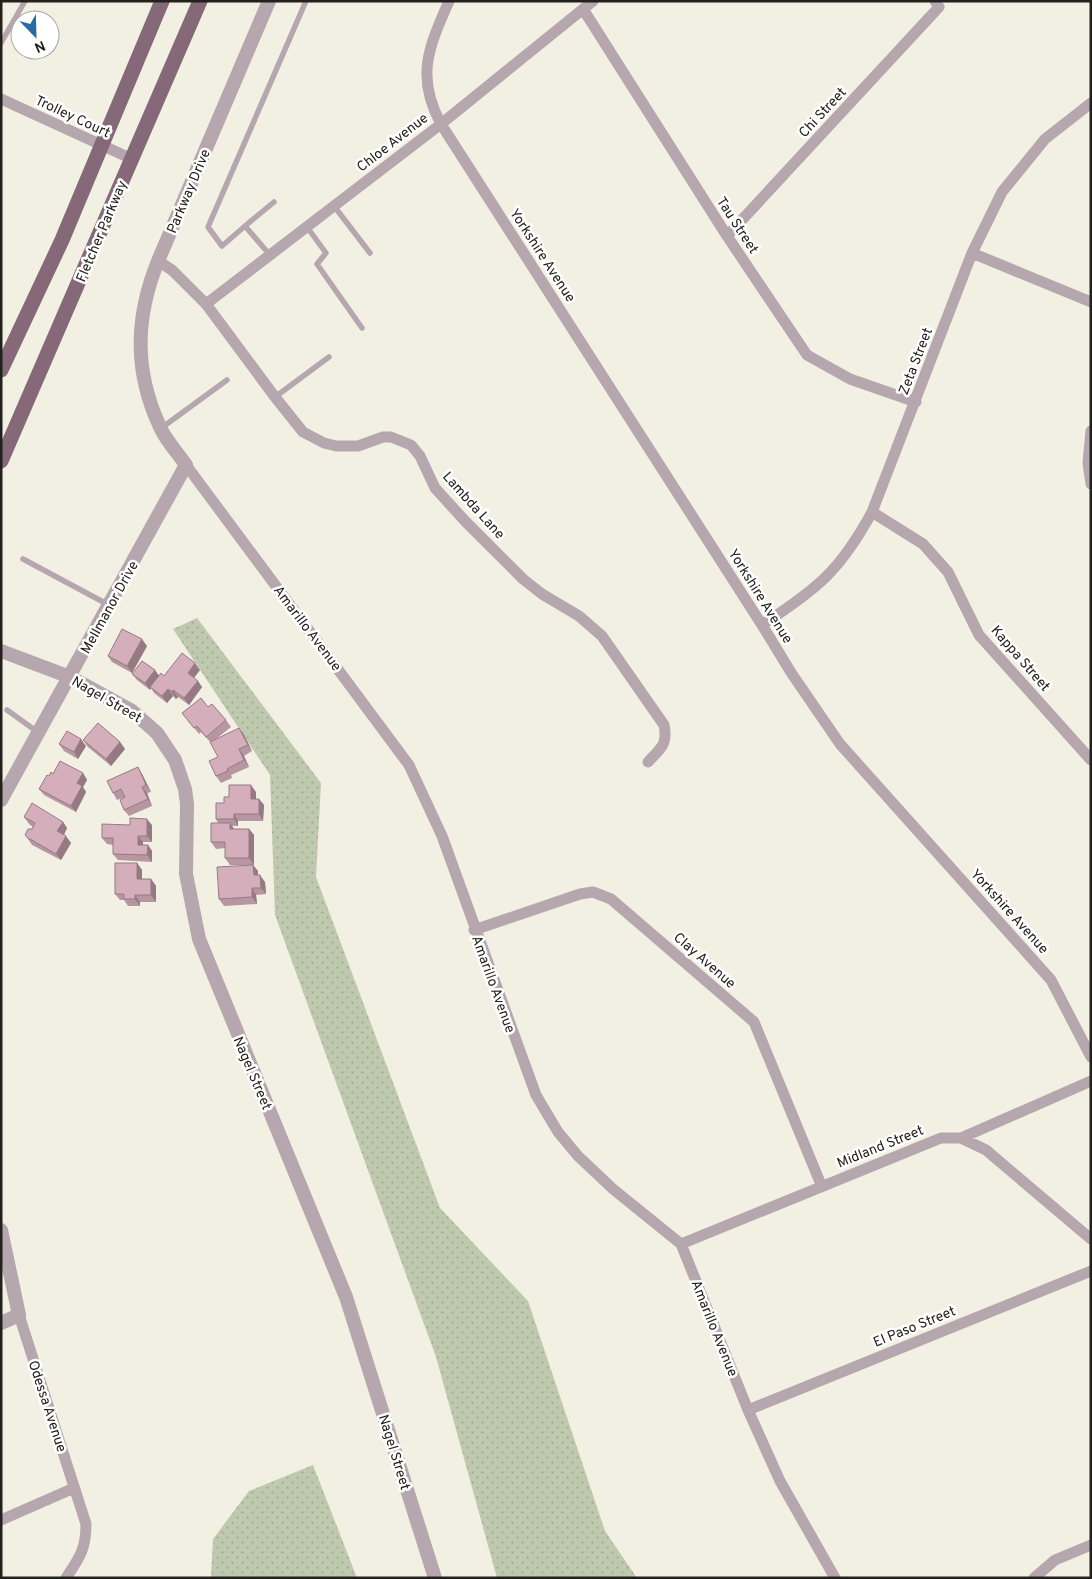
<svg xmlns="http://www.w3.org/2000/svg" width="1092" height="1579" viewBox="0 0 1092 1579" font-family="Overpass,sans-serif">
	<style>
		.grass { fill: url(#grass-dots) }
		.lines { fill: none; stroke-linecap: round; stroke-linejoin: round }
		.service { stroke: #b6a6ae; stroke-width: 5.5 }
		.minor { stroke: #b6a6ae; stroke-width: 11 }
		.tertiary { stroke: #b6a6ae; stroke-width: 14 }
		.primary { stroke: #856978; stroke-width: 15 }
		.wall { fill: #b796a2 }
		.shaded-wall { fill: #957a84 }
		.building { fill: #d5aebc; stroke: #957a84 }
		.labels { text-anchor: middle; stroke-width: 5; stroke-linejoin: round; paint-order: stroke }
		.street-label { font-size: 14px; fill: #22211d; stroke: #fff }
	</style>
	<defs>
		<pattern id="grass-dots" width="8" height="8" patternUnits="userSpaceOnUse" patternTransform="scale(1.25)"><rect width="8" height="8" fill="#bec9ae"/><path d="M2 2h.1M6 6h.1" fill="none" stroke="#a3ac95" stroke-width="1.8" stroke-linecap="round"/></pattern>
	</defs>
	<rect width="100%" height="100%" fill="#f2f0e3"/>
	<!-- grass -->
	<path class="grass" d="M197,618l124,165 -5,94 124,331 88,93 77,230 32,47h-140l-61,-221 -161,-442 -5,-140 -97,-146z
		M313,1465l44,113h-146l2,-39 36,-48z"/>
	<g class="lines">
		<!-- service -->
		<path class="service" d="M1,43l24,-42
			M334,206l36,47
			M245,226l29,-24
			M307,227l19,26 -9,11 45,64
			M270,255l-25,-29 -23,20 -14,-19 98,-226
			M275,397l54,-40
			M160,429l67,-49
			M23,559l84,45
			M7,710l32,23"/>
		<!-- minor -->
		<path class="minor" d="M449,1c-20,46 -34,75 -8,123l321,501 30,49 48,70 211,236 40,77
			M583,9l144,227 80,119 43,24 66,23
			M1,99l131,60
			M727,236l212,-229 -4,-6
			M972,253l119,49
			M158,261l14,9 34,34 69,93 28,35 21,11 12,3h22l25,-9h8l20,8 9,11 15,32 30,33 58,58 19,15 37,22 23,20 62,89c4,20 -3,23 -16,37
			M206,304l235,-180 152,-123
			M1091,431l-3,32 3,21
			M186,465l223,300 33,71 94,259 22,37 20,24 35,33 68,55 67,166 32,71 55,97
			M872,512l51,32 25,28 31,63 112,125
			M762,625c55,-36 78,-54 110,-113l100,-259 30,-61 43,-53 46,-36
			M474,930l106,-36 13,-2 18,7 143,123 68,165
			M961,1138l25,12 105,89
			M681,1244l260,-106h20l130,-57
			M19,1315l67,209c0,25 -6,33 -20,54
			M748,1410l343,-139
			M1,1520l73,-32
			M1034,1578l21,-18 36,-15"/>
		<!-- tertiary -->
		<path class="tertiary" d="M1,651l69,26 62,34 25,22 18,27 10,29 2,15 -1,70 13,65 147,358 89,281
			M1,800l185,-335c-8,-12 -20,-24 -26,-38 -26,-56 -25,-109 -2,-166l111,-260
			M1,1230l18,85 -18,8"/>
		<!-- primary -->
		<path class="primary" d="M1,370l61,-130 100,-239
			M1,461l199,-460"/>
	</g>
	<!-- wall -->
	<path class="wall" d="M147,646l-15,27 -20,-11 -4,-6z
		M200,670l-6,8 8,9 -13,18 -11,-8 -2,2 -3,-3 -6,7 -13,-10 -3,-5 -1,2 -13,-10 -5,-6 32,2z
		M208,707l18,13 5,7 -15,12 28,-4 8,16 -8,5 5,11 -18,8 1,3 -11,5 -5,-7 2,-19 -7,-14 -10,-11 -2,2 -17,-21z
		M83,740l37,2 5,7 -14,17 -23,-19z
		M59,744l27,2 -8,13 -14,-8z
		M83,773l4,7 -4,7 3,5 -10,20 -32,-17 -5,-6 10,-13z
		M142,774l9,18 -4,1 5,13 -23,10 -5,-6 1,-13 -8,3 -4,-7z
		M256,792v7h3l5,6 -1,16h-25v5h-6l2,3h15l5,6v30h-24l-5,-7v-10l-9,1 -5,-7 7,-19 -2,-4 8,-16 5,-6z
		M24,817l39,5 4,6 -3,7 7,8 -10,17 -29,-15 -2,-3 -5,-7 7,-6 1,-2 -4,-3z
		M152,825v17h-9v3h5l4,6v11l-34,-2 -5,-6v-9l-6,-1 -5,-6z
		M137,863l5,7v9h9l5,7v16h-16v4h-12l-4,-6h-4l-5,-6z
		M253,865l5,6v4l7,7 1,12 -10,1 1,9 -33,2 -5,-7z"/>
	<!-- shaded-wall -->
	<path class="shaded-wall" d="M142,639l5,7 -15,27 -5,-7z
		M195,663l5,7 -8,10 -4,-7z
		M155,670l5,7 -10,10 1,1 -1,2 -5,-7z
		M198,681l4,6 -13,18 -5,-7z
		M168,689l5,7 -6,7 -5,-7z
		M173,690l5,7 -2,2 -4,-7z
		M239,728l5,7 8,16 -4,-6z
		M81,739l5,7 -8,13 -4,-7z
		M120,742l5,7 -14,17 -5,-7z
		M239,749l5,7 5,11 -5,-7z
		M138,767l4,7 9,18 -5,-7z
		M83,773l4,7 -4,7 3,5 -10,20 -5,-6 6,-23z
		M251,785l5,7v13l-5,-6z
		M142,787l5,6 5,13 -4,-7z
		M259,799l5,6 -1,16 -4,-7z
		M234,814l4,7v5l-4,-7z
		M147,819l5,6v17l-5,-6z
		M63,822l4,6 -5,10 -5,-7z
		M230,823l4,6h-4z
		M249,829l5,6v30l-5,-7z
		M66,836l5,7 -10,17 -5,-6z
		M138,836l5,6v9l-5,-6z
		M148,845l4,6v11l-5,-7z
		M137,863l5,7v16l-5,-7z
		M253,865l5,6v11l-4,-7z
		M260,875l5,7 1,12 -5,-6z
		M151,879l5,7v16l-5,-7z
		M252,888l4,7 1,9 -5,-7z
		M135,895l5,7v4l-5,-7z"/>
	<!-- building -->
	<path class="building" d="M122,629l20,10 -15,27 -19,-10z
		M182,653l13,10 -7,10 10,8 -14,17 -11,-8 -1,2 -4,-3 -6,7 -12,-9 11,-14 3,3z
		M142,661l13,9 -10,13 -13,-9z
		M201,698l7,9 4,-3 14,16 -20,17 -9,-11 -3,2 -12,-15z
		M98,723l22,19 -14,17 -23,-19z
		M239,728l9,17 -9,4 5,11 -17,9 1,2 -12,5 -7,-15 9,-4 -8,-15z
		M67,731l14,8 -7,13 -15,-8z
		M60,761l23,12 -6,10 5,3 -11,20 -32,-17 8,-14 2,1 2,-4 2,2z
		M138,767l8,18 -4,2 6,12 -24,11 -4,-10 5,-3 -4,-8 -8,4 -6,-12z
		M229,785h22v14h8v15h-25v5h-18v-16h8v-6h5z
		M32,803l31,19 -6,9 9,5 -10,18 -28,-16 -3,-3 3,-6h4l3,-6 -11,-6z
		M130,818l17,1v17h-9v9h10l-1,10 -34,-1v-16h-11v-14l28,1z
		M211,823h19v6h19v29h-24v-16h-14z
		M115,863h22v16h14v16h-16v4h-11v-5h-9z
		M253,865l1,10h6l1,13h-9v9l-33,2 -2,-32z"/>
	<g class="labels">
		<!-- street labels -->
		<g class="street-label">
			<text transform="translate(822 112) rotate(-47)" y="5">Chi Street</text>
			<text transform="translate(73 116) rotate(25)" y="5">Trolley Court</text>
			<text transform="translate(392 142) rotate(-38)" y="5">Chloe Avenue</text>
			<text transform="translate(188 191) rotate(-67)" y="5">Parkway Drive</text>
			<text transform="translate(738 225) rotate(57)" y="5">Tau Street</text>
			<text transform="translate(101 231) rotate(-67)" y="5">Fletcher Parkway</text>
			<text transform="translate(543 255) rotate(57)" y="5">Yorkshire Avenue</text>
			<text transform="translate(915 361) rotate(-69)" y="5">Zeta Street</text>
			<text transform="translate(474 505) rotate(48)" y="5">Lambda Lane</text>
			<text transform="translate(761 596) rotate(58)" y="5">Yorkshire Avenue</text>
			<text transform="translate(109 607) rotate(-61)" y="5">Mellmanor Drive</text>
			<text transform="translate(308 628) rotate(53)" y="5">Amarillo Avenue</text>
			<text transform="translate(1021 658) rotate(49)" y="5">Kappa Street</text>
			<text transform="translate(107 699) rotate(30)" y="5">Nagel Street</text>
			<text transform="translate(1010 911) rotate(48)" y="5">Yorkshire Avenue</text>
			<text transform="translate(705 960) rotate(41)" y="5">Clay Avenue</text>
			<text transform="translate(494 984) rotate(70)" y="5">Amarillo Avenue</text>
			<text transform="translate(253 1073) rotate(67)" y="5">Nagel Street</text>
			<text transform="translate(880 1146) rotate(-22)" y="5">Midland Street</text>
			<text transform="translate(914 1326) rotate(-22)" y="5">El Paso Street</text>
			<text transform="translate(715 1328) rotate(68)" y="5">Amarillo Avenue</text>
			<text transform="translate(48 1406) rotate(72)" y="5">Odessa Avenue</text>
			<text transform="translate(395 1452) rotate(73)" y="5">Nagel Street</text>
		</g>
	</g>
	<!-- border -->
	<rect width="1092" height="1579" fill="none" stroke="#22211d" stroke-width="5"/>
	<!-- north arrow -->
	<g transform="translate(35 35) rotate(157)"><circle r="24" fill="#ffffff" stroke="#a7a6a5"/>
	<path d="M0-4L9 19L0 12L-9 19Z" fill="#276da2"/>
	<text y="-8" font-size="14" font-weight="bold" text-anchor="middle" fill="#22211d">N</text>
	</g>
</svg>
